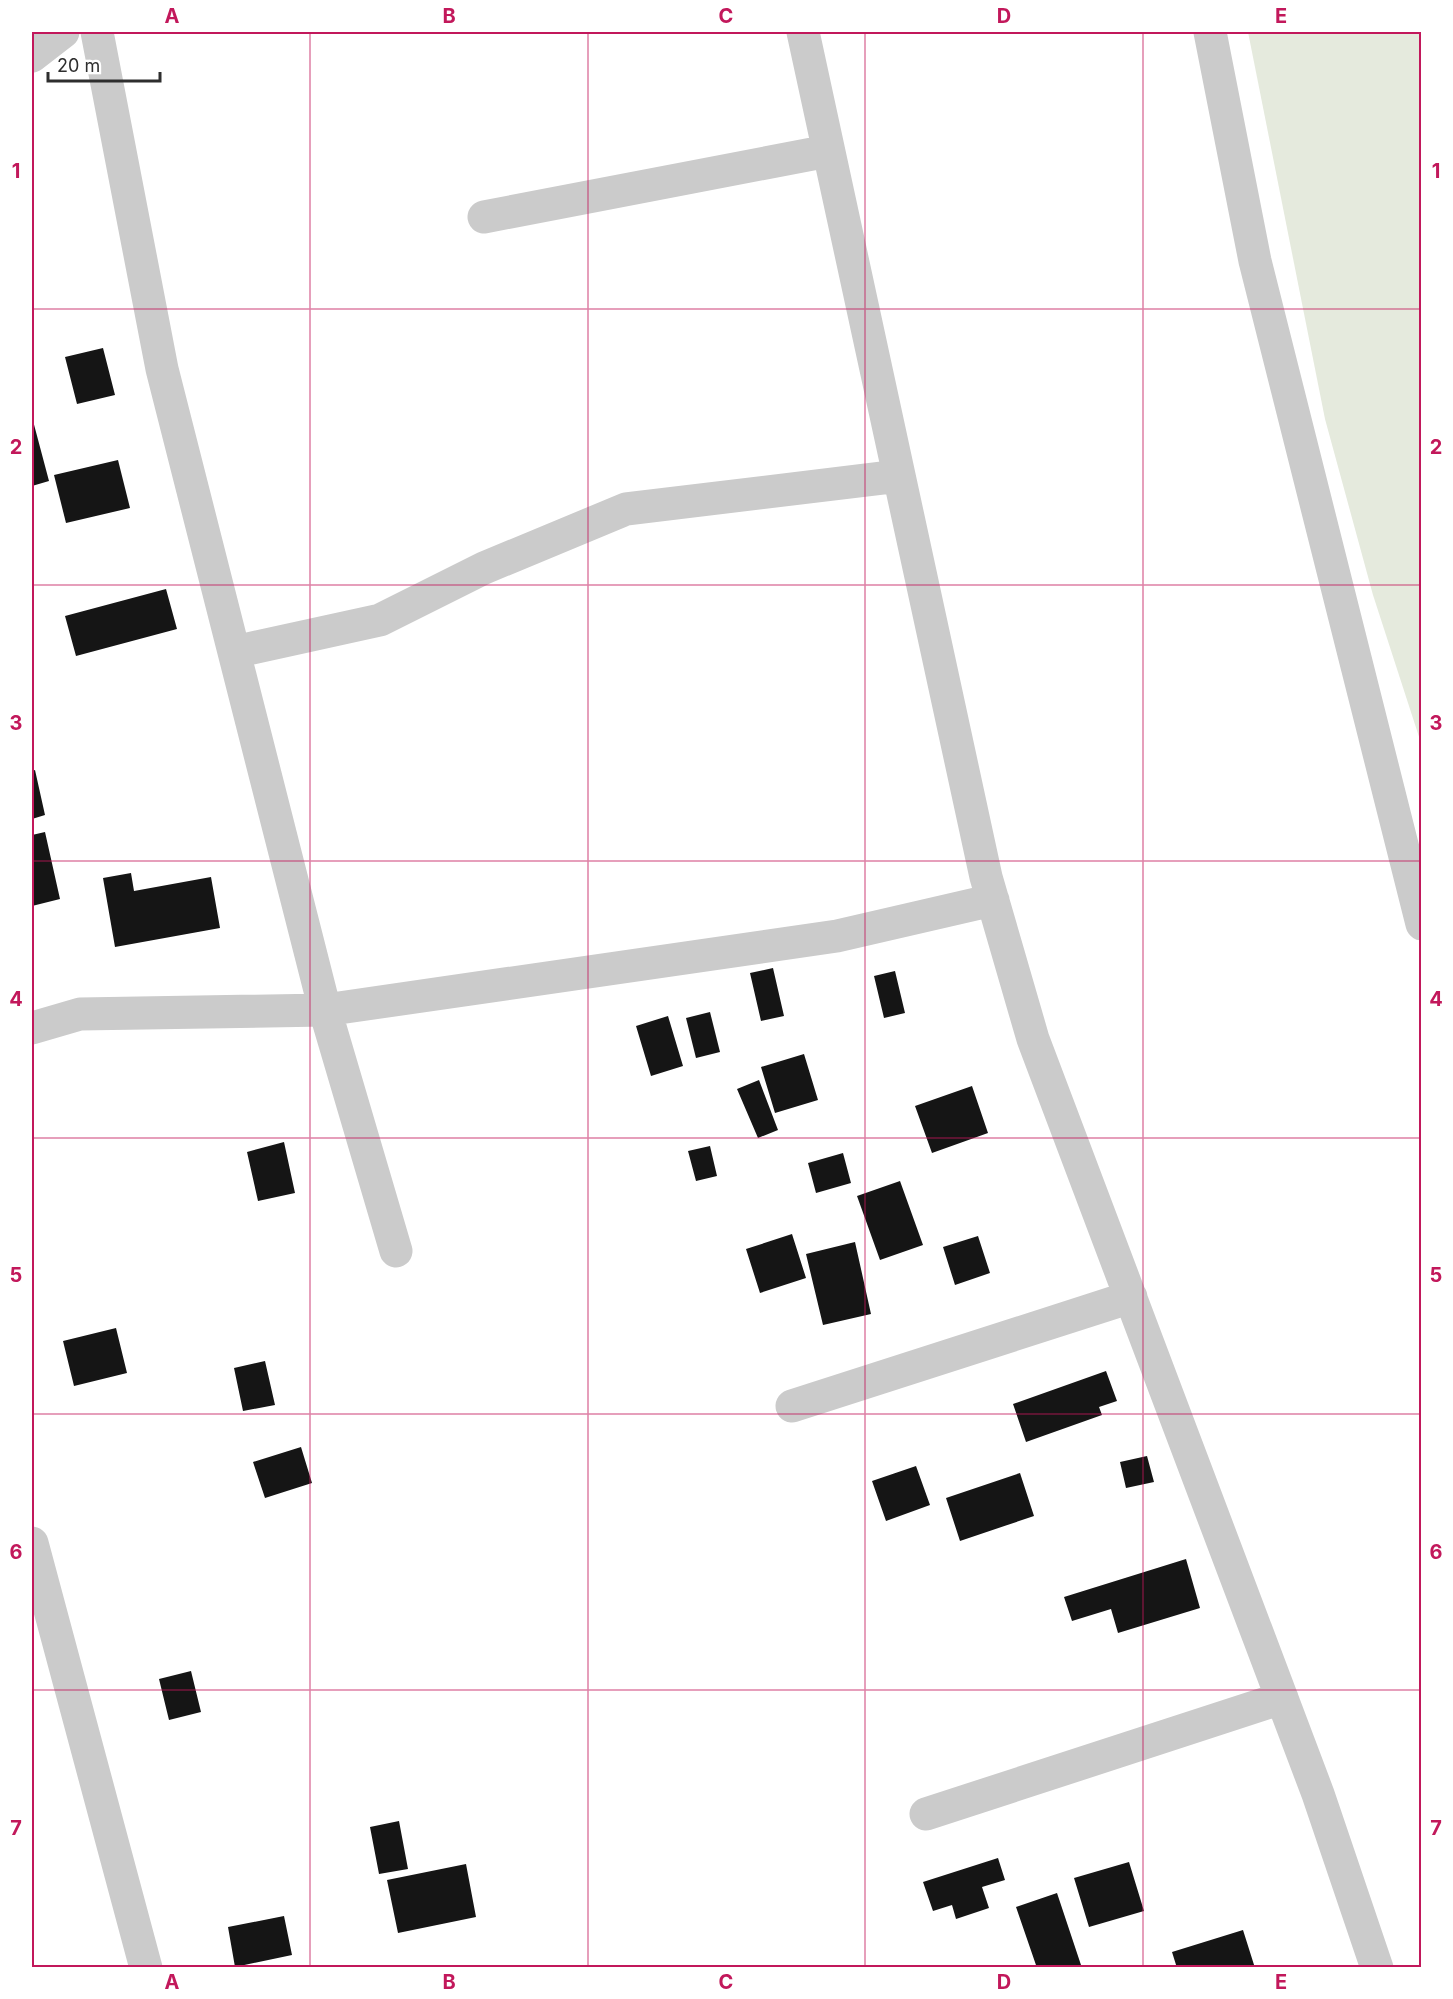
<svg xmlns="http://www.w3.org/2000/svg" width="1453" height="1999" viewBox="0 0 1453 1999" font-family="Inter,sans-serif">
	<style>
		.green { fill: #e5eadd }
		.building { fill: #151515 }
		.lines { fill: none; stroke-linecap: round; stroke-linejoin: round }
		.minor { stroke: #cbcbcb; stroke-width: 33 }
		.grid { fill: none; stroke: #c2185b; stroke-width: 1.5; stroke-opacity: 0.55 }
		.neatline { fill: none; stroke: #c2185b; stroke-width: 2 }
		.grid-label { font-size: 20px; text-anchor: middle; font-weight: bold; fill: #c2185b }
	</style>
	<rect width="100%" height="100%" fill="#fff"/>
	<!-- green -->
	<path class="green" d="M1248,32h173v711l-48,-148 -48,-176z"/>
	<!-- building -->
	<path class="building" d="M103,348l12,47 -38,9 -12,-47z
		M32,417l17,64 -17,5z
		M118,460l12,48 -64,15 -12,-48z
		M166,589l11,40 -101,27 -11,-40z
		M35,770l10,45 -13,4v-48z
		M45,832l15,67 -28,7v-71z
		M131,873l3,18 77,-14 9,51 -105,19 -12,-69z
		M773,968l11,48 -23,5 -11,-48z
		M895,971l10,42 -21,5 -10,-42z
		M710,1012l10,40 -24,6 -10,-40z
		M668,1016l15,50 -32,10 -15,-50z
		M804,1054l14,46 -43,13 -14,-46z
		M759,1080l19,50 -20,8 -21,-49z
		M972,1086l16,47 -56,20 -17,-47z
		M284,1142l11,51 -37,8 -11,-49z
		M710,1146l7,30 -21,5 -8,-30z
		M843,1153l8,30 -35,10 -8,-30z
		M900,1181l23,64 -43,15 -23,-64z
		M792,1234l14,44 -46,15 -14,-44z
		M978,1236l12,37 -35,12 -12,-38z
		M855,1242l16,72 -48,11 -17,-71z
		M116,1328l11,45 -53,13 -11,-45z
		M265,1361l10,44 -32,6 -9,-43z
		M1106,1371l11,30 -18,6 3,8 -76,27 -13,-38z
		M301,1447l11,36 -47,15 -12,-36z
		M1147,1456l7,26 -28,6 -6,-26z
		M916,1466l14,39 -44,16 -14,-40z
		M1020,1473l14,43 -74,25 -14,-43z
		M1186,1559l14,49 -82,25 -7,-24 -39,12 -8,-24z
		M191,1671l10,41 -32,8 -10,-41z
		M399,1821l9,48 -29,5 -9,-47z
		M998,1858l7,22 -23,7 7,21 -33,11 -4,-14 -19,6 -10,-29z
		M1129,1862l15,49 -55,16 -15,-49z
		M466,1864l10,53 -78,16 -11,-53z
		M1057,1893l25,75h-45l-21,-61z
		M284,1916l8,39 -57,12 -7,-40z
		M1243,1930l12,38h-78l-5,-16z"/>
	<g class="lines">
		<!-- minor -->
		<path class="minor" d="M97,32l65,337 163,641 71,241
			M803,32l183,845 47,162 285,755 59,174
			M1210,32l45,229 167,663
			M32,56l31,-24
			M484,217l344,-66
			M234,652l146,-32 104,-52 142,-59 273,-33
			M32,1028l48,-14 245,-4 512,-74 156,-36
			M792,1406l339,-109
			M32,1543l114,425
			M926,1814l356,-116"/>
	</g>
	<!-- grid -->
	<path class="grid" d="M310,32v1936M588,32v1936M865,32v1936M1143,32v1936M32,309h1390M32,585h1390M32,861h1390M32,1138h1390M32,1414h1390M32,1690h1390"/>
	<!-- border -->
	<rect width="1453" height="1999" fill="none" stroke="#ffffff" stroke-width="66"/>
	<!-- scale -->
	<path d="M48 72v9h112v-9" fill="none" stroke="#2e2e2e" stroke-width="3"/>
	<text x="57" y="72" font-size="18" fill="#2e2e2e" stroke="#ffffff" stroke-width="4.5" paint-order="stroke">20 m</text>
	<rect x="33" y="33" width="1387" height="1933" class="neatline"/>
	<g class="grid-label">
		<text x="172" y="23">A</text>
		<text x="449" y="23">B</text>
		<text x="726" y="23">C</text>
		<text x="1004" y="23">D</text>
		<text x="1281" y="23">E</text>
		<text x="16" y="178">1</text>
		<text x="1436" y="178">1</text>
		<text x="16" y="454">2</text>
		<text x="1436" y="454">2</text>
		<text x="16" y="730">3</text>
		<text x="1436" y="730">3</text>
		<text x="16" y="1006">4</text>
		<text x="1436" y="1006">4</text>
		<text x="16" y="1282">5</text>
		<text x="1436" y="1282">5</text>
		<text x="16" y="1559">6</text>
		<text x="1436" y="1559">6</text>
		<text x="16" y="1835">7</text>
		<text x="1436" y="1835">7</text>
		<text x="172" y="1989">A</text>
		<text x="449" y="1989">B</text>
		<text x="726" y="1989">C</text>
		<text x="1004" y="1989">D</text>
		<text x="1281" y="1989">E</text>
	</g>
</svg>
